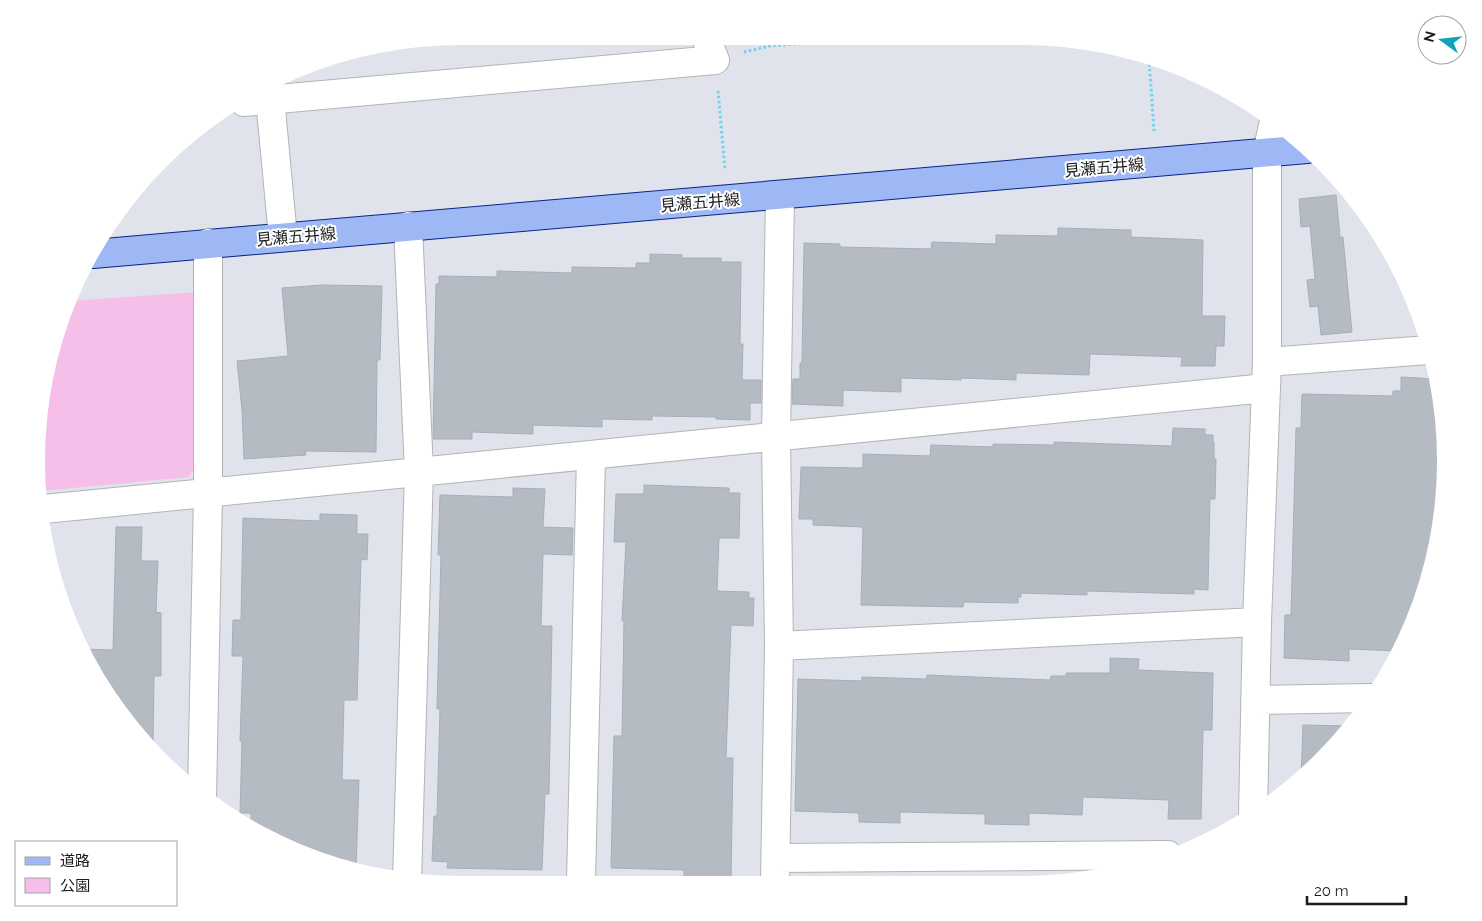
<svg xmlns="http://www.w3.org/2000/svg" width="1482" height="921" viewBox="0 0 1482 921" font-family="Raleway,'Noto Sans JP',sans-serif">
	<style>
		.park { fill: #f5bfea }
		.building { fill: #b5bbc3; stroke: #a4afbc }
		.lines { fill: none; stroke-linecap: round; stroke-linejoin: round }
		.minor-casing { stroke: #b4b4b4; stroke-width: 30 }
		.major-casing { stroke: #0a2488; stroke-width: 30 }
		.path { stroke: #6ed2f0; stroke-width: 3; stroke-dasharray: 2.5 2.5; stroke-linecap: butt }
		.minor { stroke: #fff; stroke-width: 28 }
		.major { stroke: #9db8f5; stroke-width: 28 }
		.labels { text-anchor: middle; stroke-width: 4; stroke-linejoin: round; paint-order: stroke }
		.street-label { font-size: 16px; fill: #1b1b1b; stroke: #fff }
	</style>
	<rect width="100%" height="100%" fill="#e1e3ec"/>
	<!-- park -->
	<path class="park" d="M197,292l2,166 -10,19 -148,14 -5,-31 23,-136 11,-23z"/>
	<!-- building -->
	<path class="building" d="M1336,195l4,42h3l9,95 -31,3 -3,-29 -8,1 -3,-27 8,-1 -5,-53 -9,1 -2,-28z
		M1058,228l73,2v7l72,3 -1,76h23l-1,30h-8l-1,20h-34l1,-9 -92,-3 -1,21 -73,-2v7l-55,-2v2l-60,-2v14l-58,-2v16l-51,-2 1,-25h7v-16h2l2,-120 36,1v3l91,2 1,-7 64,2v-9l62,1z
		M650,254l32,1v3h39v4h20l-1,82h3l-1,36h19v23h-11v17l-34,-1v-2l-64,-1v4l-50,-1v8l-69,-2v9l-61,-2v7h-39l3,-155h3v-8l58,1v-6l75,2v-6l64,1v-5h14z
		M323,285l59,1 -2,74h-3l-1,92 -71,-1 1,4 -62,4 -2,-49 -5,-49 51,-5 -6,-68z
		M1401,377l35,2 5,22 -1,36h3l2,51 -14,82 -29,78 -2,3 -51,-2v12l-65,-3 1,-43h6l5,-187h5l1,-34 91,2v-5h8z
		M1173,428l32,1v6h8v7h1v17h2l-1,40h-5l-2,91 -14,-1v5l-107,-3v4l-66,-2v4h-3v6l-54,-1 -1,5 -102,-2 2,-78 -50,-2v-6h-14l2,-52 62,1v-14l67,2 1,-11 62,2v-3l61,1v-3l118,4z
		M644,485l85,3v5h11l-1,45h-20l-2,53 32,1v6h5l-1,28 -22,-1 -5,133h7l-2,121 -47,-1v-8l-73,-2 3,-132h8l2,-115h-2l4,-79h-12l2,-48h28z
		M513,488l32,1 -2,38 30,1 -1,27 -29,-1 -2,72h11l-3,168h-4l-3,76 -95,-2 1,-6 -16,-1 2,-45h3l3,-107h-3l4,-154h-3l2,-60 73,2z
		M320,514l37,1v19h11l-1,26 -6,-1 -4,141h-13l-2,80h17l-3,88 -58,-15 -47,-28v-12h-11l2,-72h-2l3,-85h-11l1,-36h8l2,-102 77,3z
		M116,527h26l-1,34h17l-2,51 5,1v63h-7l-1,68 -45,-48 -24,-47 29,1z
		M1110,658l29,1 -1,11 75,3 -1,57h-9l-2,89h-33l1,-19 -86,-3 -1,18 -53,-2v12l-44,-1v-10l-85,-2v11l-41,-1v-9l-64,-2 3,-132 64,2v-4l65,2v-4l123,5 1,-4h15v-3h44z
		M1303,725l48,1 -50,53z"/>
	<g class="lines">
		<defs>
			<path id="minor" d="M269,88l14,149
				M244,102l471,-42 -9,-22
				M1267,362l162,-12
				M44,509l1222,-121
				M779,646l478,-24
				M1255,700l116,-2
				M202,797l6,-304v-250
				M1253,814l4,-192 10,-260v-209l7,-32
				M776,858l392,-3
				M407,881l12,-409 -11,-246
				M581,882l10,-427
				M775,883l4,-237 -3,-209 4,-241"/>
			<path id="major" d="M93,254l1214,-105"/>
		</defs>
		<!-- minor casing -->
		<use href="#minor" class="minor-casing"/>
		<!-- major casing -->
		<use href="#major" class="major-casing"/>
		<!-- path -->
		<path class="path" d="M744,52l26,-6 91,-7
			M1149,59l5,72
			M718,91l7,78"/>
		<!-- minor -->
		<use href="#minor" class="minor"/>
		<!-- major -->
		<use href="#major" class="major"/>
	</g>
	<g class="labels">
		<!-- street labels -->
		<g class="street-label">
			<text transform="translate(1104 167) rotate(-5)" y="6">見瀬五井線</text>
			<text transform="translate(700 202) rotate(-5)" y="6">見瀬五井線</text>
			<text transform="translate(296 236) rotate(-5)" y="6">見瀬五井線</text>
		</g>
	</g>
	<!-- crop -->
	<path d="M0 0H1482V921H0ZM460 45H1022A415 415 0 0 1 1437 460V461A415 415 0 0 1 1022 876H460A415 415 0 0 1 45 461V460A415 415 0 0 1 460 45Z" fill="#fff" fill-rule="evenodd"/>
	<!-- legend -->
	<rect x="15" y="841" width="162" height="65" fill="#ffffff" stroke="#a4a4a4"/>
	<rect x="25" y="857" width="25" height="8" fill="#9db8f5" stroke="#a4a4a4"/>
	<text x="60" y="866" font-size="15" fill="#1b1b1b">道路</text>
	<rect x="25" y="878" width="25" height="15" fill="#f5bfea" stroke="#a4a4a4"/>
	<text x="60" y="891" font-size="15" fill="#1b1b1b">公園</text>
	<!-- north arrow -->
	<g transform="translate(1442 40) rotate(285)"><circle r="24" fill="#ffffff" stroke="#a4a4a4"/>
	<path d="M0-4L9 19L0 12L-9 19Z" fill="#0da3b9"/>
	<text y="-8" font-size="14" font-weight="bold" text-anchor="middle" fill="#1b1b1b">N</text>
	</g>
	<!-- scale -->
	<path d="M1307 896v8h99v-8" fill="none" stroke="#1b1b1b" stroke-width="2.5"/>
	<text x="1314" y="896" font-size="15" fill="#1b1b1b" stroke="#ffffff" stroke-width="4" paint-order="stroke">20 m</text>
</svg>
